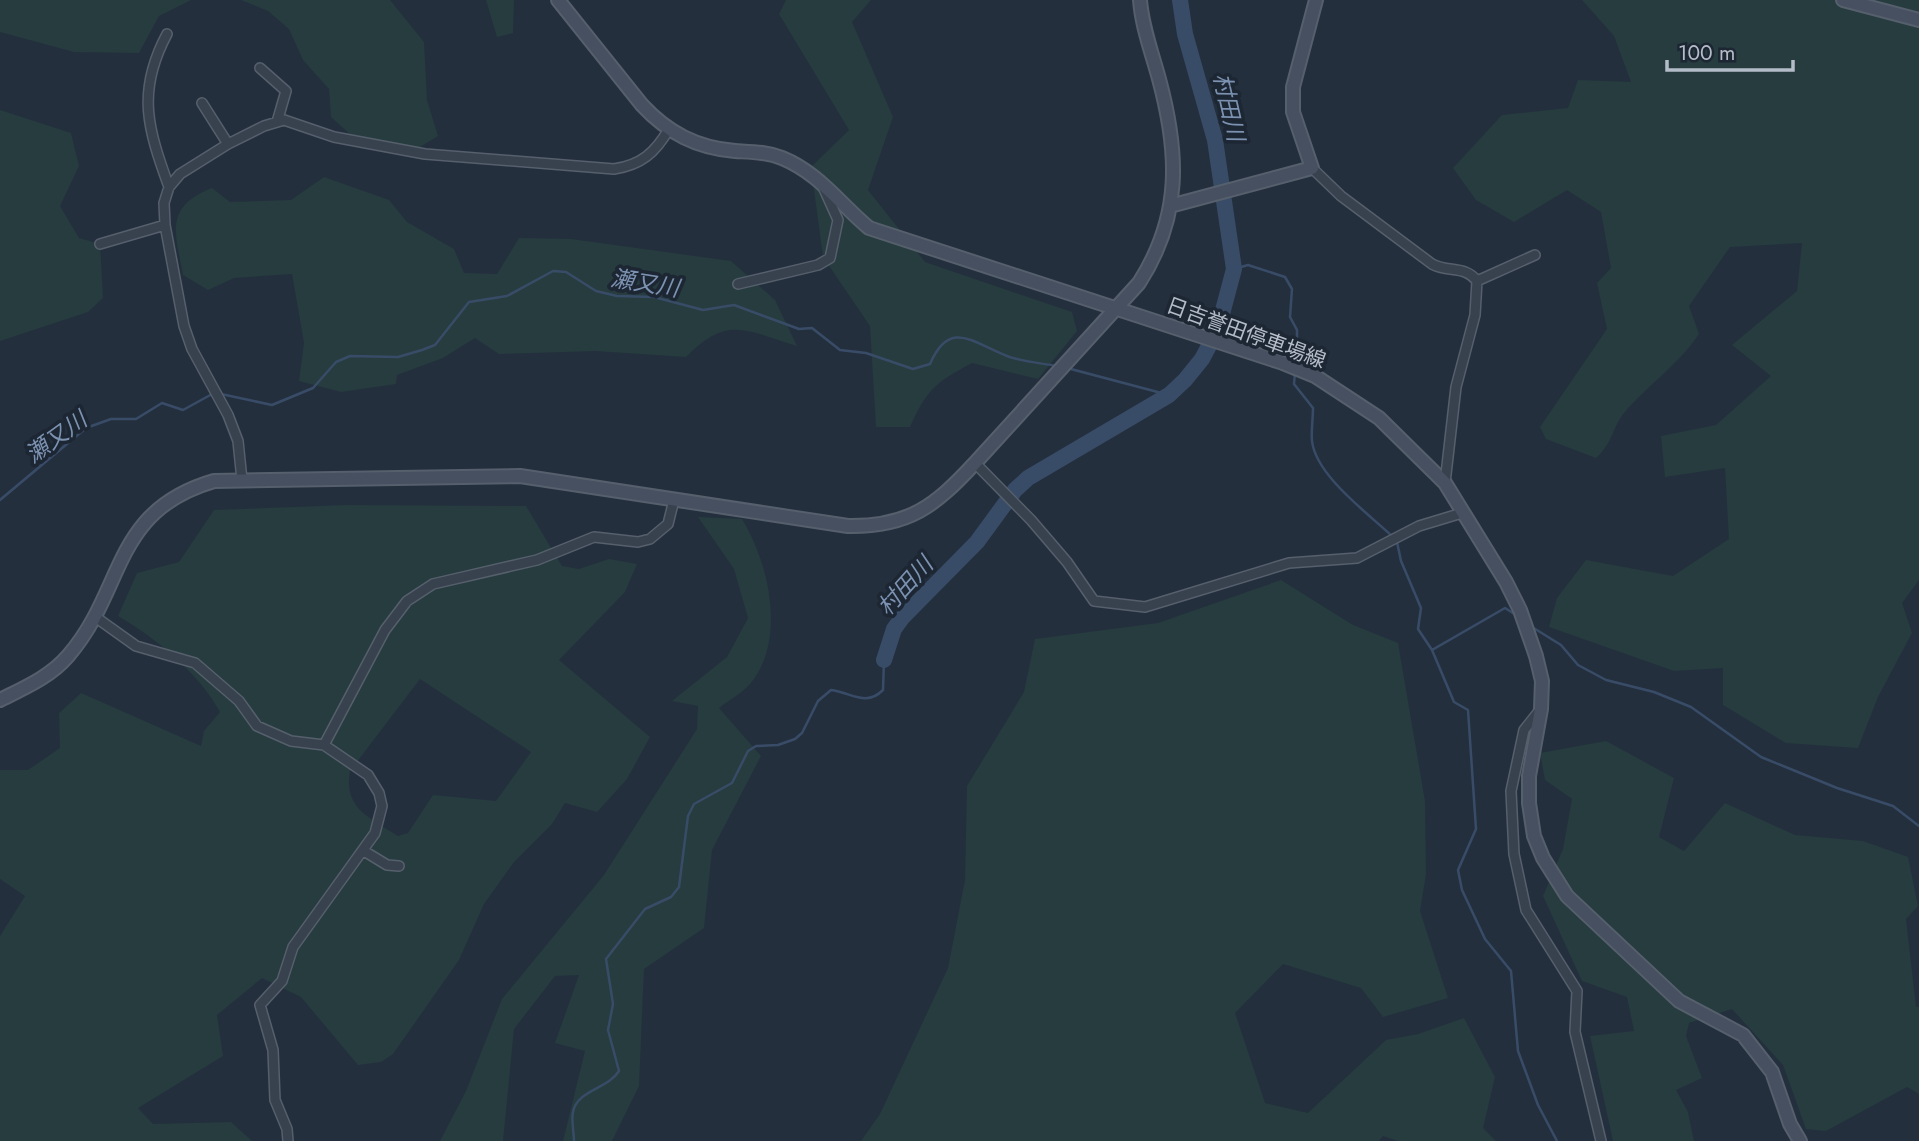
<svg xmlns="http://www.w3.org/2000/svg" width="1919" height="1141" viewBox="0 0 1919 1141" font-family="Jost,'Noto Sans JP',sans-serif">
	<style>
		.green { fill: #263c3f; fill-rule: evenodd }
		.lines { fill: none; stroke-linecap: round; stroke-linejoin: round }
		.stream { stroke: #394c67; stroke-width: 2.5 }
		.river { stroke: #394c67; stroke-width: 16 }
		.street-casing { stroke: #565f6c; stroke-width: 12 }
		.secondary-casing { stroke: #565f6c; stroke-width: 16 }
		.street { stroke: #38414e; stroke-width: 9 }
		.secondary { stroke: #465061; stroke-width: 12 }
		.labels { text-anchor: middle; stroke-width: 7; stroke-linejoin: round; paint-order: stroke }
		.street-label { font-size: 21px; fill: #b4bcc9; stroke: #1d2633 }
		.water-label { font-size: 23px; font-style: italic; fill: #7c92b1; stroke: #1d2633 }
	</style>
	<rect width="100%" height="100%" fill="#242f3e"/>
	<!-- green -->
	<path class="green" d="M0,0h191l-32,16 -20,37 -65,-1 -74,-20z
		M241,0h149l34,42 3,58 11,36 -28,17 -58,-17 -21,-19 -2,-28 -26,-29 -14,-31 -21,-18z
		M486,0h28l-1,33 -16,4z
		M786,0h85l-19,22 41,95 -25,73 57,72 147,50 5,19 -39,48 -66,-16c-37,20 -44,25 -62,64h-34l-6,-101 -47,-69 -12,-90 38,-37 -70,-116z
		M1582,0h337v580l-17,23 10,30 -34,64 -20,51 -72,-5 -63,-38v-37l-49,3 -125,-44 8,-29 29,-38 87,16 56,-37 -4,-71 -60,9 -4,-41 55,-11 55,-49 -39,-31 65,-54 5,-48 -72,4 -41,59 10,28c-21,31 -51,51 -75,79 -12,15 -11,30 -28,45l-50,-19 -6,-12 67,-98 -10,-46 14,-15 -10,-56 -34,-22 -53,32 -38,-22 -23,-32 49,-53 66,-7 10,-28 53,2 -17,-46z
		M0,110l71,23 8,33 -19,40 19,32 21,6 3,54 -15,14 -88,29z
		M324,177l65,23 18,22 47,27 10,24 33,1 22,-36 52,1 160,22 44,39 22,46c-51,-15 -69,-32 -111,11l-90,-6 -97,3 -24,-16 -32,20 -46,17 -1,9 -55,8 -42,-11 5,-38 -12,-69 -58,4 -26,12 -25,-15c-8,-43 -19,-68 29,-87l18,14 61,-2z
		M347,505l179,1 36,60 17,3 30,-10 28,5 -12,28 -66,68 91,77 -23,42 -30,33 -32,-9 -13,21 -38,38 -30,42 -25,56 -66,94 -12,8 -23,3 -57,-68 -39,-19 -45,37 6,41 -85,52 15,16 78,-2 21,19h-252v-205l25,-40 -25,-17v-109h28l32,-22 -1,-35 22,-20 120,53 3,-15 16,-19c-23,-41 -62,-72 -102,-96l19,-43 42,-11 35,-52zM420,679l111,73 -35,49 -63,-6 -25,38 -10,3c-27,-18 -55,-27 -48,-65z
		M698,517l44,2c27,44 45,121 8,165 -8,9 -21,16 -31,24l42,48 -49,94 -8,78 -60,41 -5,117 -27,55h-49l22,-90 -30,-8 24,-68 -24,1 -41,53 -11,112h-63l26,-50 36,-92 102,-124 93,-146 1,-23 -26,-5 55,-44 21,-39 -14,-49z
		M1281,580l72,45 45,18 27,158 1,73 -6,37 28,87 -65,19 -22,-29 -78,-24 -48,49 30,90 43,10 78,-73 32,-6 46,-16 31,59 -12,51 13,13h-98l-15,-5 -4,5h-518l19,-27 68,-146 17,-88 2,-94 57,-94 11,-53 123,-16z
		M1606,741l68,37 -15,59 25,14 41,-48 70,32 68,6 45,16 10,49 -12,13 10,88h3v87l-12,-7 -81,44 -20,-2 -23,-64 -51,-56 -43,14 -3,13 16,42 -26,12 12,22 6,29h-81l-23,-105 44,-5 -7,-34 -45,-16 -39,-85 20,-47 9,-50 -27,-19 -5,-27z"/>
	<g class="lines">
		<!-- stream -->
		<path class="stream" d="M1234,269l14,-4 37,12 7,12 -2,28 7,13v32
			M1067,368l102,27
			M1295,372l-1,12 19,24c0,11 -2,23 -1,33 4,35 57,73 81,96
			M221,394l51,11 41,-17 23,-26 14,-6 48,1 24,-7 13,-5 34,-43 38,-6 46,-25 13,1 30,19 21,5 37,1 49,13 31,-5 65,24 13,-1 28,22 26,3 47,16 17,-5c20,-46 43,-21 77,-8 15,6 34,7 50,10
			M0,500l86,-72 25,-9h25l26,-16 21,7 31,-17
			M1397,542l4,19 20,47 -3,21 14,21 22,52 14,8 8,119 -18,41 4,20 23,49 26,32 7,80 20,54 19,36
			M1532,627l29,18 17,20 28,15 48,12 37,15 70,50 76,31 56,18 26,20
			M1432,650l73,-42 11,7
			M574,1141c0,-9 -3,-20 -1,-29 4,-22 35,-23 46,-41l-11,-41 5,-26 -7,-45 39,-50 26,-12 8,-10 9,-71 6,-12 38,-21 16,-32 8,-5 22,-1 17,-6 7,-6 16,-32 13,-11c21,3 35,17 52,0l1,-30"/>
		<!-- river -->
		<path class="river" d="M884,660l10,-31 8,-11 75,-76 38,-52 13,-12 141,-83 16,-15 17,-21 16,-30 16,-60 -19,-129 -30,-106 -5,-34"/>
		<defs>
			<path id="street" d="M167,34c-31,58 -19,95 2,153
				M260,68l26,23 -9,31
				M202,103l26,41
				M1312,168l29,28 91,68c16,9 33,1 45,17l-2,34 -19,72 -11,96
				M100,244l65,-19
				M1477,281l58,-26
				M738,284l80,-19 12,-7 8,-38 -14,-31
				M975,463l56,57 36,42 27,39 51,6 144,-44 68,-5 62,-32 43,-13
				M242,480l-4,-39 -10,-26 -36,-66 -8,-23 -19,-101 -1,-22 5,-16 11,-13 48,-30 36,-18 20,-6 50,17 91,17 189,15c27,-4 41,-16 55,-40
				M94,616l42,30 59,17 44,38 18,25 34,15 33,4 44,30 11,18 3,13 -7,27 -82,114 -11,34 -22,24 13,45 2,50 12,29 1,12
				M1540,710l-16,20 -13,61 3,63 12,56 51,81 -2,41 26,109
				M324,745l61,-115 22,-29 26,-17 104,-24 57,-23 44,5 12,-3 18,-15 6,-24
				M364,851l23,14 12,1"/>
			<path id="secondary" d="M558,0l84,105c26,28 55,43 93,46 16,1 32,1 47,7 37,15 58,46 87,70l414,135 32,13 64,42 66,65 61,99 14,28 16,46 6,25 -1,28 -12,67v27l5,33 9,22 24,38 112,105 64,34 29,37 18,52 10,17
				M1843,0l76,20
				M1170,206l142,-38 -19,-56v-25l23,-87
				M0,700c24,-12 50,-23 68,-44 58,-67 43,-145 146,-175l306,-5 328,50c61,1 87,-20 127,-63l164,-180c43,-67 40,-130 20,-204 -7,-26 -17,-52 -19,-79"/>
		</defs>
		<!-- street casing -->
		<use href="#street" class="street-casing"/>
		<!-- secondary casing -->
		<use href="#secondary" class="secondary-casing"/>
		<!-- street -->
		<use href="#street" class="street"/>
		<!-- secondary -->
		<use href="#secondary" class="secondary"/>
	</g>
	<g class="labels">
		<!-- street labels -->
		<g class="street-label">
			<text transform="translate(1246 333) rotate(20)" y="7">日吉誉田停車場線</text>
		</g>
		<!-- water labels -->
		<g class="water-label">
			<text transform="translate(1229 107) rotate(77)" y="8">村田川</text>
			<text transform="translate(645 283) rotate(9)" y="8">瀬又川</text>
			<text transform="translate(56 437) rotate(-36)" y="8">瀬又川</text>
			<text transform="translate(905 586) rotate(-48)" y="8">村田川</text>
		</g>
	</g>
	<!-- scale -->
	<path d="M1667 60v10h126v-10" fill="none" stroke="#b4bcc9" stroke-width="3.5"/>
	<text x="1678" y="60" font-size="21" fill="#b4bcc9" stroke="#1d2633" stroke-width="5" paint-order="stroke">100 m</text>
</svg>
